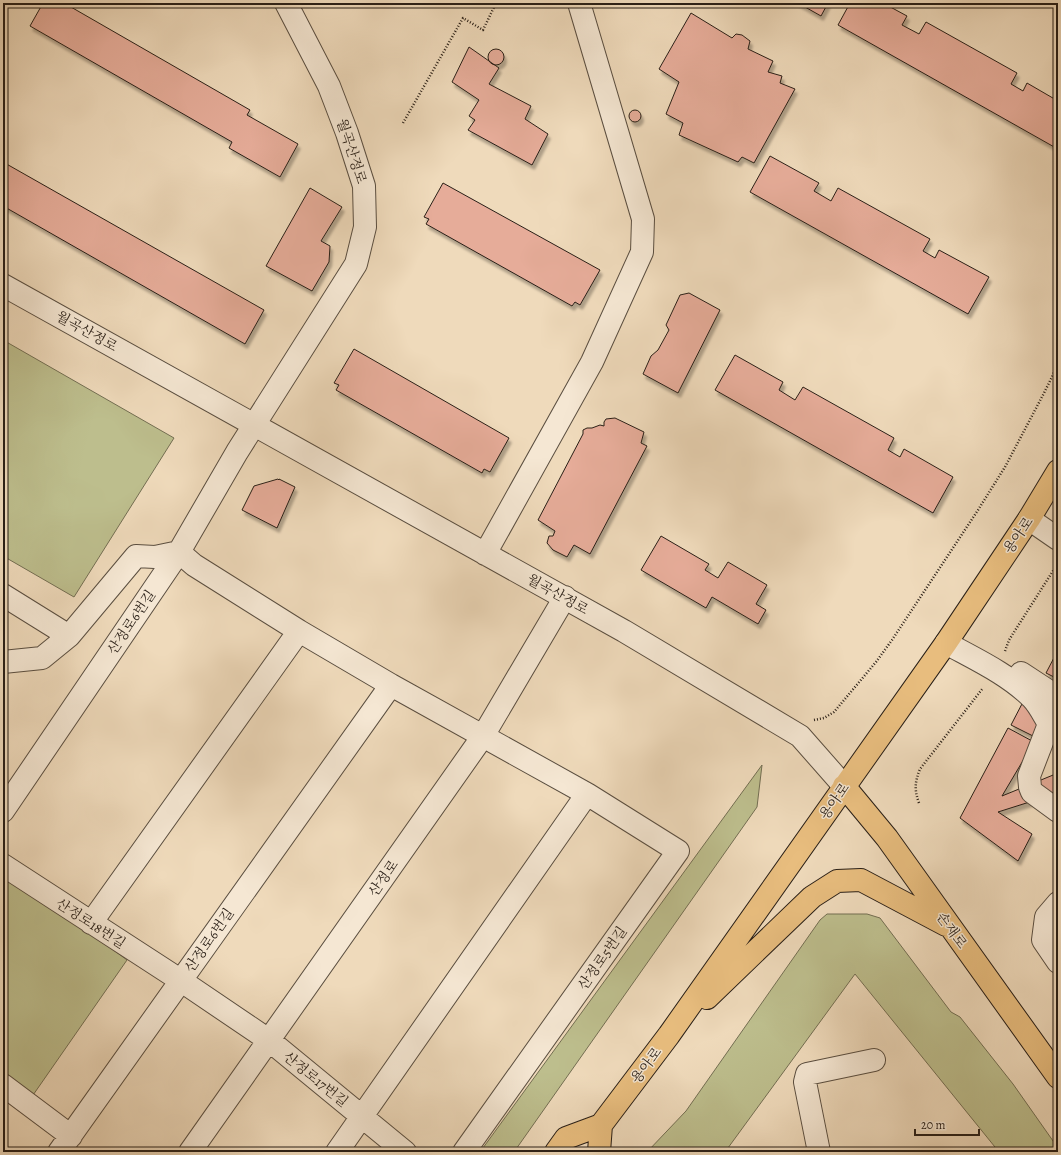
<svg xmlns="http://www.w3.org/2000/svg" width="1061" height="1155" viewBox="0 0 1061 1155" font-family="Alegreya,'Noto Serif KR',serif">
	<style>
		.green { fill: #bdbe8d; stroke: #736e52 }
		.building { fill: #e6ac99; stroke: #291f17; filter: url(#shadow) }
		.lines { fill: none; stroke-linecap: round; stroke-linejoin: round }
		.minor-casing { stroke: #5a4e40; stroke-width: 24 }
		.major-casing { stroke: #291f17; stroke-width: 24 }
		.path { stroke: #291f17; stroke-width: 2.5; stroke-dasharray: 1 2; stroke-linecap: butt }
		.minor { stroke: #f5e7d3; stroke-width: 22 }
		.major { stroke: #e8bd7e; stroke-width: 22 }
		.labels { text-anchor: middle; stroke-width: 3; stroke-linejoin: round; paint-order: stroke }
		.street-label { font-size: 14px; fill: #291f17; stroke: #f5e7d3 }
	</style>
	<defs>
		<filter id="shadow"><feDropShadow dx="2.5" dy="4.5" stdDeviation="1" flood-color="#0004"/></filter>
	</defs>
	<rect width="100%" height="100%" fill="#efdabb"/>
	<filter id="stains"><feTurbulence type="fractalNoise" baseFrequency=".005" numOctaves="4"/><feColorMatrix values="0 0 0 0 .2 0 0 0 0 .09 0 0 0 0 .02 0 0 0 .5 -.17"/></filter>
	<radialGradient id="worn" r=".72"><stop offset=".6" stop-color="#630" stop-opacity="0"/><stop offset="1" stop-color="#630" stop-opacity=".3"/></radialGradient>
	<!-- green -->
	<path class="green" d="M3,340l171,98 -100,159 -71,-41z
		M762,765l-5,42 -243,345h-34z
		M14,876l113,84 -96,138 -28,-25v-195z
		M827,914h40l13,4 71,94 9,5 53,67 45,64v4h-59l-144,-178 -130,178h-78l39,-41 134,-191z"/>
	<!-- building -->
	<path class="building" d="M43,3h21l186,107 -3,5 51,29 -18,33 -51,-29 3,-6 -202,-116z
		M798,3h30l-7,13z
		M850,3h33l24,13 -5,9 17,9 7,-12 91,51 -6,11 12,7 4,-8 31,18v43l-2,4 -218,-123z
		M691,13l41,25 4,-4 6,1 8,6 -2,8 25,12 -5,11 14,4 -2,7 15,6 -41,74 -12,-6 -4,5 -59,-27 4,-12 -17,-9 13,-32 -20,-13z
		M469,47l30,21 -10,16 42,22 -6,13 23,15 -16,31 -64,-35 7,-10 -6,-4 10,-16 -27,-18z
		M488 57a8 8 0 1 1 16 0a8 8 0 1 1-16 0Z
		M629 116a6 6 0 1 1 12 0a6 6 0 1 1-12 0Z
		M770,156l49,27 -5,8 17,10 7,-13 92,51 -7,12 12,7 4,-8 50,27 -21,37 -218,-122z
		M3,162l261,148 -19,34 -242,-138z
		M443,183l157,87 -20,35 -5,-3 -3,4 -146,-82 3,-5 -5,-2z
		M310,188l32,19 -21,34 9,5 -1,16 -17,29 -46,-25z
		M689,293l31,17 -42,83 -35,-19 8,-18 7,-6 11,-20 -3,-5 14,-30z
		M354,349l155,89 -19,34 -6,-3 -2,4 -146,-83 3,-5 -5,-2z
		M735,355l48,27 -4,8 16,10 8,-13 91,51 -6,12 12,7 4,-8 49,28 -20,36 -218,-123z
		M615,418l29,14 -3,11 6,3 -57,108 -16,-9 -7,12 -14,-7 -6,-7 2,-7h4l2,-5 -17,-11 45,-86v-4l4,-2h5l8,-3 4,1v-4l2,-3z
		M278,479l1,1v-1l16,8 -18,41 -35,-18 12,-24z
		M661,536l48,28 -4,6 13,8 10,-16 39,23 -11,19 10,6 -8,14 -46,-27 -6,11 -65,-38z
		M1058,650v29l-12,-6z
		M1024,700l15,23 -4,14 -24,-12z
		M1008,728l26,14 -32,54 56,-23v20l-60,19 34,22 -14,27 -58,-43z"/>
	<g class="lines">
		<defs>
			<path id="minor" d="M3,285l621,346 176,105 44,50
				M1029,519l29,20
				M179,552l15,13 105,66 92,54 196,109 91,57 -214,301
				M485,554l107,-192 50,-110 1,-33 -64,-216
				M3,595l66,41
				M946,643c29,16 62,31 86,55 7,7 12,18 17,26l-20,52 1,11 2,5 26,19
				M3,662l39,-4 27,-22 67,-80 19,1 24,-5
				M1021,673l35,23 2,11
				M3,811l176,-259 58,-100 119,-188 9,-37 -1,-41 -17,-53 -18,-47 -43,-83
				M3,865l177,115 90,61 135,111
				M1058,903l-12,14 -3,23 15,22
				M91,923l208,-292
				M3,1085l68,51
				M59,1152l332,-467
				M190,1152l293,-416 82,-139
				M337,1152l250,-358
				M819,1152l-14,-70 2,-8 67,-14"/>
			<path id="major" d="M844,786l43,52 171,239
				M707,998l105,-101 25,-16 24,-1 85,45
				M556,1152l10,-14 35,-13
				M599,1152l2,-27 68,-90 277,-392 83,-124 29,-48"/>
		</defs>
		<!-- minor casing -->
		<use href="#minor" class="minor-casing"/>
		<!-- major casing -->
		<use href="#major" class="major-casing"/>
		<!-- path -->
		<path class="path" d="M403,123l60,-105 20,12 13,-27
			M1005,651l4,-11 49,-77
			M814,720l10,-2 10,-6 42,-50 16,-22 86,-130 27,-43 38,-72 9,-18 6,-18
			M919,803c-5,-14 -4,-21 1,-34l63,-81"/>
		<!-- minor -->
		<use href="#minor" class="minor"/>
		<!-- major -->
		<use href="#major" class="major"/>
	</g>
	<g class="labels">
		<!-- street labels -->
		<g class="street-label">
			<text transform="translate(352 151) rotate(72)" y="5">월곡산정로</text>
			<text transform="translate(87 331) rotate(29)" y="5">월곡산정로</text>
			<text transform="translate(1018 535) rotate(-56)" y="5">용아로</text>
			<text transform="translate(558 594) rotate(29)" y="5">월곡산정로</text>
			<text transform="translate(131 622) rotate(-56)" y="5">산정로6번길</text>
			<text transform="translate(834 801) rotate(-55)" y="5">용아로</text>
			<text transform="translate(383 878) rotate(-55)" y="5">산정로</text>
			<text transform="translate(91 923) rotate(33)" y="5">산정로18번길</text>
			<text transform="translate(952 930) rotate(54)" y="5">손재로</text>
			<text transform="translate(209 940) rotate(-55)" y="5">산정로6번길</text>
			<text transform="translate(602 958) rotate(-55)" y="5">산정로5번길</text>
			<text transform="translate(646 1065) rotate(-53)" y="5">용아로</text>
			<text transform="translate(316 1079) rotate(39)" y="5">산정로17번길</text>
		</g>
	</g>
	<!-- margin -->
	<rect width="1061" height="1155" fill="none" stroke="#efdabb" stroke-width="16"/>
	<rect x="4" y="4" width="1053" height="1147" fill="none" stroke="#291f17" stroke-width="2"/>
	<rect x="8" y="8" width="1045" height="1139" fill="none" stroke="#291f17"/>
	<!-- scale -->
	<path d="M915 1129v6h64v-6" fill="none" stroke="#291f17" stroke-width="2"/>
	<text x="921" y="1129" font-size="12" fill="#291f17" stroke="#f5e7d3" stroke-width="3" paint-order="stroke">20 m</text>
	<rect width="100%" height="100%" filter="url(#stains)"/>
	<rect width="100%" height="100%" fill="url(#worn)"/>
</svg>
